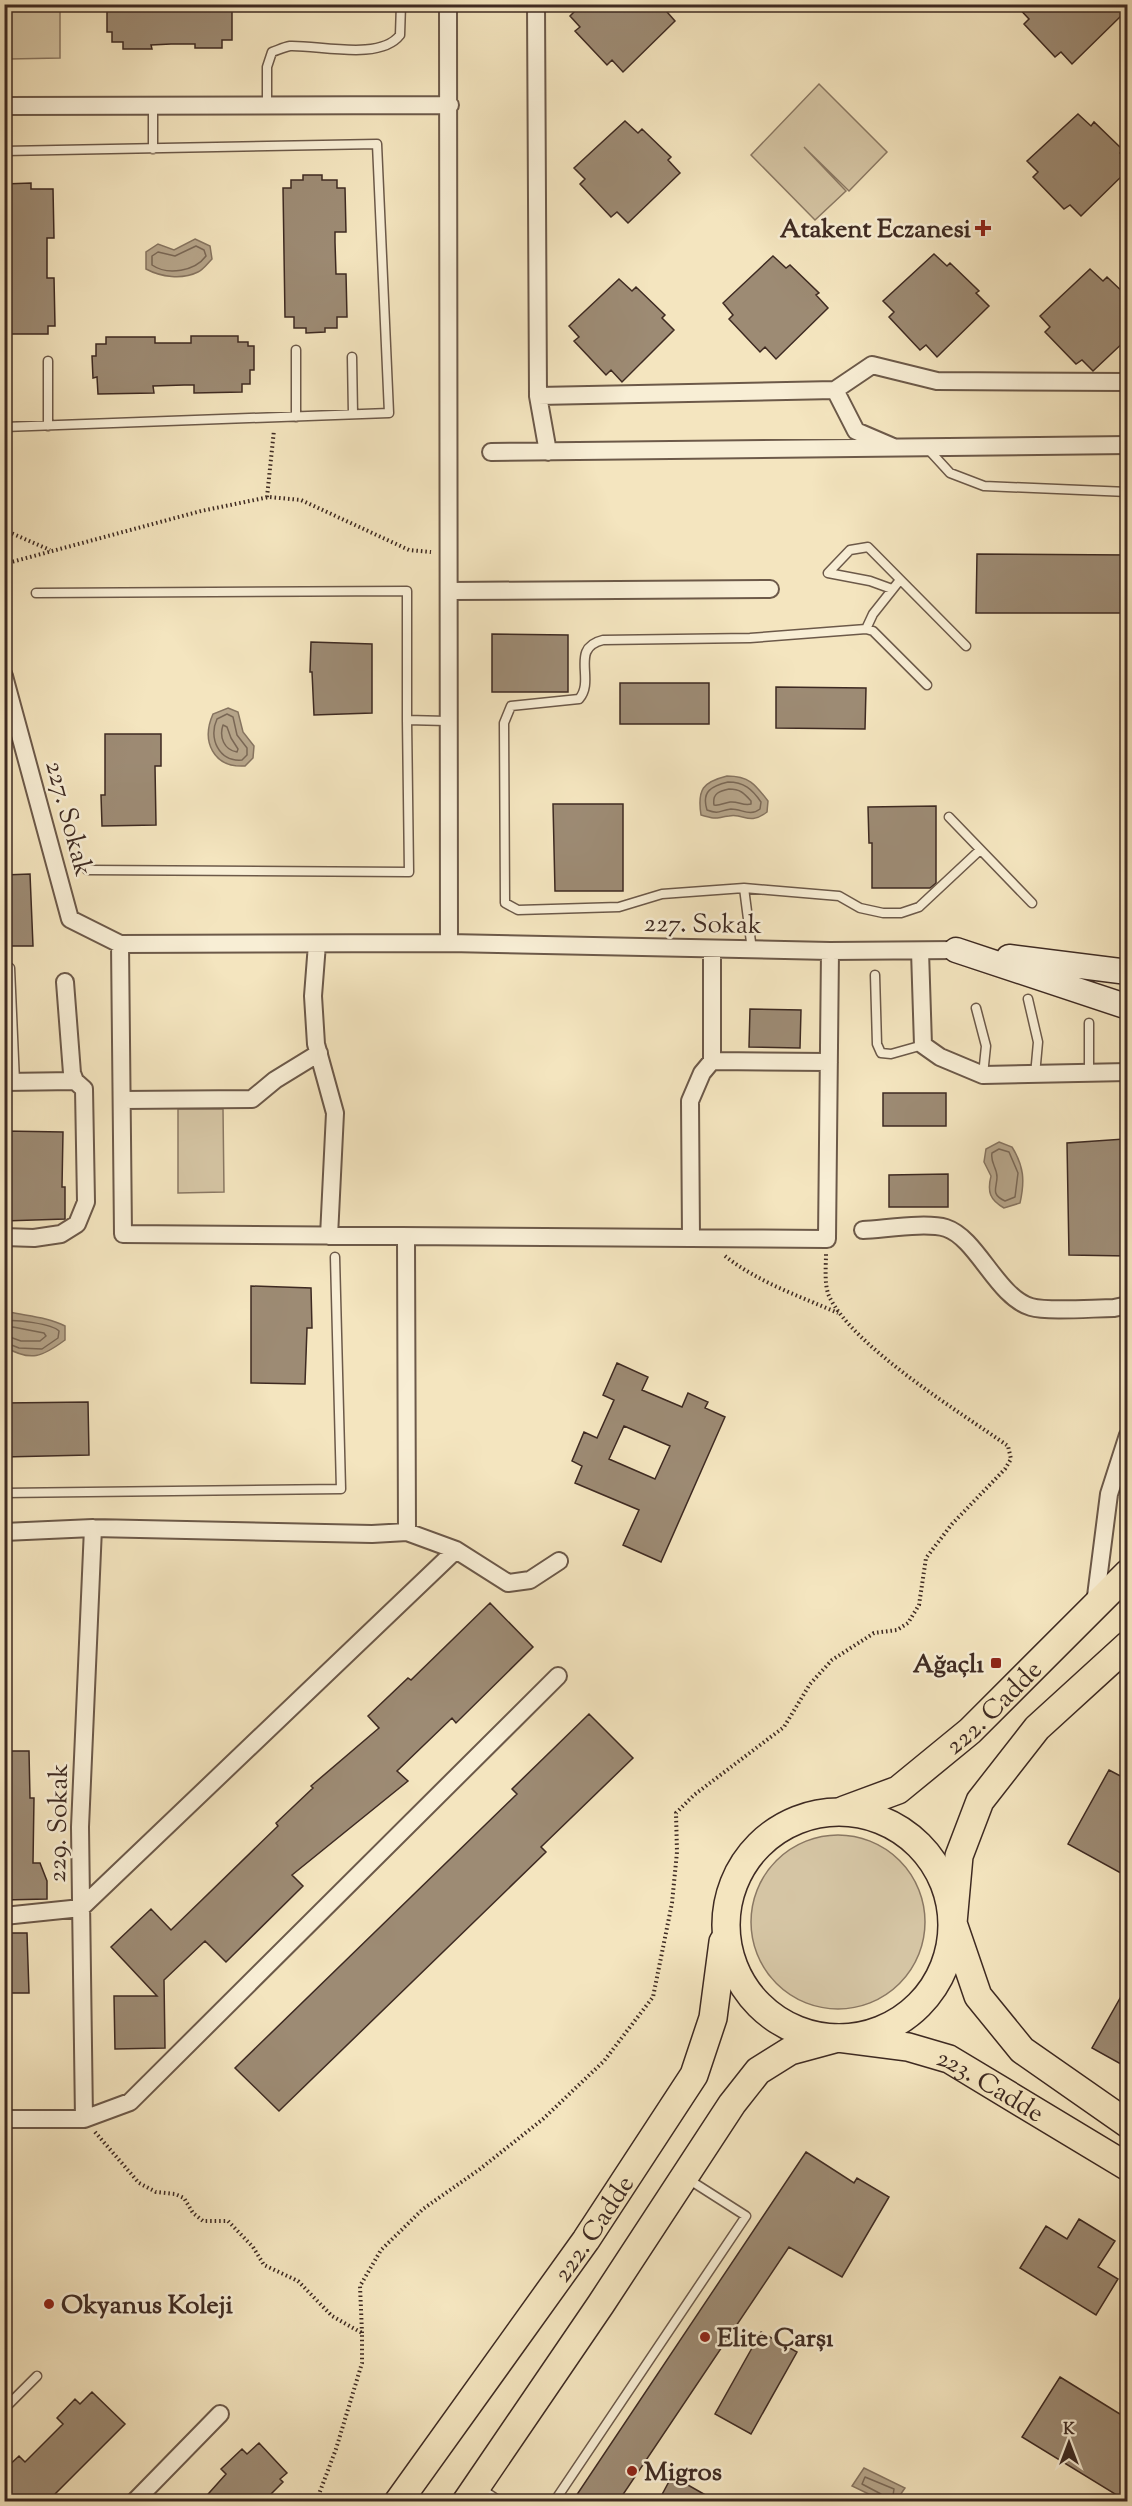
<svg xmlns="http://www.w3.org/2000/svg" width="1132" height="2506" viewBox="0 0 1132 2506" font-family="'Sorts Mill Goudy',serif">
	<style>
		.green { fill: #d5c5a4; stroke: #8a7863; stroke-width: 1.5 }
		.water { fill: #b6a58a; stroke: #867460; stroke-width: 1.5 }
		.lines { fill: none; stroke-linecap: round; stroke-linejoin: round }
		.shore { stroke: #7a6856; stroke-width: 1.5 }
		.building { fill: #9d8b74; stroke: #3e2a22; stroke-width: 1.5; fill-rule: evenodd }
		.lane-casing { stroke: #6c5949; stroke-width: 11 }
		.street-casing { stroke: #6c5949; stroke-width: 20 }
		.secondary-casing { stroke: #3e2a22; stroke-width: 27 }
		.primary-casing { stroke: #3e2a22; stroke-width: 30 }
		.path { stroke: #3e2a22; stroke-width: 4; stroke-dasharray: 1.5 3; stroke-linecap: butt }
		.lane { stroke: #f8eed5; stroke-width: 8 }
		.street { stroke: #f8eed5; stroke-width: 16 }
		.secondary { stroke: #f8eed5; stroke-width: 24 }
		.primary { stroke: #f4e5bf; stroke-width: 27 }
		.poi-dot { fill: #8f2418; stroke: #f8eed5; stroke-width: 2 }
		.labels { text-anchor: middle; stroke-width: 5; stroke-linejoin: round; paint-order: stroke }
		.poi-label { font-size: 26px; font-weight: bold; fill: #3e2a22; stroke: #f8eed5; text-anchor: start }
		.street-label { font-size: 26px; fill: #3e2a22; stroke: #f8eed5 }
	</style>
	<rect width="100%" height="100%" fill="#f4e5bf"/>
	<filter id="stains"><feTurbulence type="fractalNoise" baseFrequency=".00333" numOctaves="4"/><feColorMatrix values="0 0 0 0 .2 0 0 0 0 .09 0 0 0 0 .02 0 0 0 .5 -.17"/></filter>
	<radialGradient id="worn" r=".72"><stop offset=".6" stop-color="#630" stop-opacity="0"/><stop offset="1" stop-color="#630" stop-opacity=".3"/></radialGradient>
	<!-- green -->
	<path class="green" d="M8,5h52v53l-51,1z
		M819,84l68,68 -38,39 -45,-44 42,44 -31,29 -64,-65z
		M178,1109h45l1,83 -46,1z
		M751 1922a87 87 0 1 1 174 0a87 87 0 1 1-174 0Z"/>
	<!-- water -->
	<path class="water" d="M195,239l15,7 2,13c-4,4 -9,11 -14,13 -16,8 -37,5 -52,-3v-17l12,-8 16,6z
		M228,708l10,4 5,20 11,14 -1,12 -8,8c-32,2 -44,-25 -32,-52z
		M727,776c22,0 28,8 41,25l-1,11c-19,14 -22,1 -38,4 -15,2 -11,4 -28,-1 -4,-26 2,-33 26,-39z
		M999,1142l13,5c12,19 13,34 8,56l-16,5c-14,-8 -17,-16 -13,-32l-7,-14 2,-13z
		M9,1312c18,4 39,5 56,14v14c-23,17 -34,22 -60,7v-30z
		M864,2468l41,20 -9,13h-13l-31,-15z"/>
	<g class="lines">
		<!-- shore -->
		<path class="shore" d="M196,246l8,4 2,6c-11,15 -38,20 -54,9v-9l6,-4 17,4z
			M227,714l6,3 4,18 10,13v7l-5,5c-23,2 -34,-22 -25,-41z
			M223,725l4,2 4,11 7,11 -1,3c-13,-2 -18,-15 -14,-27z
			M728,782c16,0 24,7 33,20l-1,7c-10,8 -18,0 -29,0 -11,1 -11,6 -24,1 -6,-19 5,-24 21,-28z
			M729,789c11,0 15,4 22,12v3c-8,2 -13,-3 -21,-2 -7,1 -10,4 -16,3 -2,-12 6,-14 15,-16z
			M999,1149l10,3 9,21 -3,24 -10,4c-15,-7 -8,-13 -8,-24 0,-10 -7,-14 -5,-24z
			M4,1321c12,-2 48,3 55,10l-1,7 -16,11 -23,-1 -15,-6
			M4,1328l9,-1 31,6 2,3 -6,5h-19l-17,-6
			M883,2502l-2,-8 -19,-10 3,-7 29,12 -2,13"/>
	</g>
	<!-- building -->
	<path class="building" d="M111,4h121v36h-10v8h-27v-4h-24l-20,1 1,4h-29v-7h-11v-10h-5v-22h4z
		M582,4h78l15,17 -52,51 -11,-12 -5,5 -32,-34 5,-4 -10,-11z
		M1015,4h100l9,9 -52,51 -11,-12 -6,5 -31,-33 5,-5z
		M1078,114l13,12 3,-4 29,28 -3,3 8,7v10l-47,46 -11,-11 -6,4 -31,-32 5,-5 -11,-11z
		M625,121l13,12 4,-4 29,28 -3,3 12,13 -52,50 -11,-11 -6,5 -31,-33 5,-5 -11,-11z
		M303,175h19v5h15v8h8l1,44h-11v10l1,32h10l1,43h-10v11h-12v4l-19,1v-5h-12v-11h-9l-2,-129h8v-8h12z
		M31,183v6h22l1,49h-7v40h7l1,48h-7v8h-43l-1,-150z
		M934,254l13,12 3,-3 29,28 -3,2 13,13 -52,51 -11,-12 -6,5 -31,-33 5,-5 -11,-11z
		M773,256l13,12 4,-3 29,28 -3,2 12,13 -52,51 -11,-12 -5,5 -31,-33 4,-4 -10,-12z
		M1090,269l13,12 4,-4 21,20v41l-35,33 -11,-11 -6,4 -31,-32 5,-5 -10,-11z
		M619,279l13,12 4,-4 29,28 -3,3 12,12 -52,52 -11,-12 -5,5 -32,-34 5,-4 -10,-11z
		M191,336h47v6h10v4h6v24h-4v14h-8v8l-48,1v-8h-10l-31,1 1,7 -56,1 -1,-17 -4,1 -1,-22h4v-12h10v-7h49v6h36z
		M977,554l151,1v58h-152z
		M492,634l76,1v57h-76z
		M311,642l61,2v69l-58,2 -2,-43h-2z
		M620,683h89v41h-89z
		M776,687l90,1 -1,41 -89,-1z
		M105,734h56v32h-6l1,59 -54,1 -1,-31h4z
		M553,804h70v87h-68z
		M936,806v77l-6,5h-58v-45h-3l-1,-36z
		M30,874l3,72h-29v-71z
		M750,1009l51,1 -1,38 -51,-1z
		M883,1093h63v33h-63z
		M4,1131l59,1 -1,55h3v32l-61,2z
		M1124,1139l4,42v75l-59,-1 -2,-112z
		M948,1174v33h-59v-32z
		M251,1286l60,2 1,40h-5l-2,56 -54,-1z
		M617,1363l31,14 -6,13 40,17 6,-14 20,9 -3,6 20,9 -64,145 -38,-17 16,-35 -64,-27 7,-17 -10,-5 12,-29 13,6 17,-38 -11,-5zM624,1426l46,20 -15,33 -46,-20z
		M88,1402l1,53 -85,2v-54z
		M490,1603l43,44 -77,76 -4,-5 -55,53 11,10 -116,94 11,11 -77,76 -21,-21 -41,39 1,68 -50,1 -1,-53h43l-46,-49 40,-38 20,21 107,-104 -2,-3 37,-35 -2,-2 68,-58 -11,-12 40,-38 3,2z
		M589,1714l44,44 -92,89 5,5 -267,259 -44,-43 282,-274 -5,-5z
		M4,1751h25l1,47h4l-1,65h7l7,18v18l-43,1z
		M1109,1770l19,10v97l-60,-33z
		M4,1933h23l2,60h-25z
		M1128,1984v84l-36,-20z
		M806,2152l48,31 3,-5 32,19 -47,80 -53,-30 -171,255h-46z
		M1079,2219l36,22 -17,26 20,12 -22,36 -76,-47 26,-42 21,13z
		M761,2332l36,20 -46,82 -36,-20z
		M1060,2377l68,42v83l-106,-65z
		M92,2392l33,32 -78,78h-43v-32l15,-14 6,6 38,-38 -6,-6 18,-19 5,5z
		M259,2443l28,30 -7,6 3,3 -20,20h-62l25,-28 -5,-5 21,-20 5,5z
		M672,2476l46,26h-60z"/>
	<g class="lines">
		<defs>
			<path id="lane" d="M153,106v43
				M267,106v-39l5,-15c6,-2 12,-5 18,-6 30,-1 90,15 110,-11l1,-31
				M4,151l373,-7 12,269 -385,14
				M352,357l1,57
				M48,361v65
				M296,417v-67
				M928,449l22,24 34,13 144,6
				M892,589l-22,-8 -42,-8 22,-23 18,-3 98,99
				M36,593l371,-2v129
				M866,629l7,-15 27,-34
				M949,817l83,86
				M87,870l322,2 -2,-152 40,1
				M744,888l95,8 21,12 23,5h18l18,-6 61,-57
				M752,950l-8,-62 -82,6 -43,13 -101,3 -13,-7 -1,-180 7,-17 68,-7c17,-19 -10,-51 24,-59l147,-2 116,-9 7,2 54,54
				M10,968l5,114
				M875,975l2,69 4,9 10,1 32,-9
				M1028,999l10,43 -3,33
				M976,1008l10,38 -3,29
				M1089,1073v-50
				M4,1493l337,-4 -6,-232
				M4,2409l33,-33
				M480,2488l21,14
				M554,2502l192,-286 -58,-37"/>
			<path id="street" d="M448,4l1,939
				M536,4l2,392 297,-6 37,-25 65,16 191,1
				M4,106l446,-1
				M835,390l21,41 35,15
				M538,396l10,56
				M491,452l637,-7
				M450,591l320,-2
				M4,676l66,243 50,25 329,-1 381,8 126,-1
				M120,944l3,290 704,5 3,-288
				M317,944l-4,52 3,48 19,69 -6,123
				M920,951l3,94 17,12 43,18 145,-3
				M712,1061l117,1
				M4,1082l71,-1
				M122,1100l130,-1 23,-19 44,-27
				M863,1230c22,-1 63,-8 83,-2 31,10 51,69 85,79 17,5 63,1 83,1l14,-3
				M4,1237l30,1 27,-4 16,-10 9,-22 -2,-113 -9,-8 -3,-8 -7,-91
				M406,1237l1,295
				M691,1238l-1,-137 12,-28 10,-12v-112
				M4,1532l89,-4 279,6 35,-2 49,18 52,33 22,-3 29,-19
				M1095,1604l14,-110 19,-59
				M4,1916l77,-8 375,-358
				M4,2119h80l46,-17 428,-426
				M84,2119l-4,-292 13,-299
				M134,2502l86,-88"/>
			<path id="secondary" d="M956,950l172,57
				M1009,957l119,15"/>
			<g id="primary">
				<path d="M1128,1645l-91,83 -57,73 -21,55 -6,67 25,73 44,54 106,74"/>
				<path id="s1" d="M844,1810l54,-20 72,-59 158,-158"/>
				<circle cx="839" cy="1925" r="113"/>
				<path id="s2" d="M398,2502l188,-262 108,-165 19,-57 10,-76"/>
				<path id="s3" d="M466,2502l135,-198 131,-200 26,-33 32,-20 48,-13 70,9 41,12 179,108"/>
			</g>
		</defs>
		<!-- lane casing -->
		<use href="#lane" class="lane-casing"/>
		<!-- street casing -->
		<use href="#street" class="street-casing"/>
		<!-- secondary casing -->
		<use href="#secondary" class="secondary-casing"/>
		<!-- primary casing -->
		<use href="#primary" class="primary-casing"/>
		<!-- path -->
		<path class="path" d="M267,497l7,-67
			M4,530l46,20
			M4,564l197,-53 68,-14 32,3 108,50 22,2
			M725,1256c33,26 74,40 113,57
			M95,2132l44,51 17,9 19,2 9,4 9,15 10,8h25l25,26 11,18 34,16 34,35 30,17v30l-26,86 -20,53
			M362,2333l-2,-47 21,-36 42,-41 57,-40 63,-50 61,-58 49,-64 19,-94 5,-51 -1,-39 18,-18 90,-68 26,-43 22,-24 42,-27 23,-3 11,-7 11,-18 7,-47 26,-34 53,-55 6,-10 -3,-13c-48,-34 -155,-99 -179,-150 -5,-12 -3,-29 -3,-42"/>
		<!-- lane -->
		<use href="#lane" class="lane"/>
		<!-- street -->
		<use href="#street" class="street"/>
		<!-- secondary -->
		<use href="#secondary" class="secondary"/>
		<!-- primary -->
		<use href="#primary" class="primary"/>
	</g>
	<!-- markers -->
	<g class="poi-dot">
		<path d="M980 219h6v6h6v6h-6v6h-6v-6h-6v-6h6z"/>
		<rect x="990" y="1657" width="12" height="12" rx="3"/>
		<circle cx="49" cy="2304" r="6"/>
		<circle cx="705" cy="2337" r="6"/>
		<circle cx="632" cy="2471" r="6"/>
	</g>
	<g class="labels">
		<!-- poi labels -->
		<g class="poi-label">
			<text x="971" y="237" text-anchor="end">Atakent Eczanesi</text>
			<text x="984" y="1672" text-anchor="end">Ağaçlı</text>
			<text x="61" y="2313">Okyanus Koleji</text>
			<text x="717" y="2346">Elite Çarşı</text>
			<text x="644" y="2480">Migros</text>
		</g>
		<!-- street labels -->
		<g class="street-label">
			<text transform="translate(70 818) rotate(75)" y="9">227. Sokak</text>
			<text transform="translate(703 923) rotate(1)" y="9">227. Sokak</text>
			<text dy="9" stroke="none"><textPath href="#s1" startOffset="184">222. Cadde</textPath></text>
			<text transform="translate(57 1823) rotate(-89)" y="9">229. Sokak</text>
			<text dy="9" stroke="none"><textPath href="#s3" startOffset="770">223. Cadde</textPath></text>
			<text dy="9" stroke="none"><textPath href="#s2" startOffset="336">222. Cadde</textPath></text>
		</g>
	</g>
	<!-- margin -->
	<rect width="1132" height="2506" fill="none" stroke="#f4e5bf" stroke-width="24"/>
	<rect x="6" y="6" width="1120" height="2494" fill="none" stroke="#3e2a22" stroke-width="3"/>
	<rect x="12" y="12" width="1108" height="2482" fill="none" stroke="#3e2a22" stroke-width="1.5"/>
	<!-- north arrow -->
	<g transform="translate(1069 2443)" stroke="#f8eed5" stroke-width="4.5" paint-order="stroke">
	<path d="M0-4.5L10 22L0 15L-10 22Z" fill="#3e2a22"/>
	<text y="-9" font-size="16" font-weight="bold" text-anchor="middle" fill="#3e2a22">K</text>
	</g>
	<rect width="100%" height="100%" filter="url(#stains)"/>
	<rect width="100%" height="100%" fill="url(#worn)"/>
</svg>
